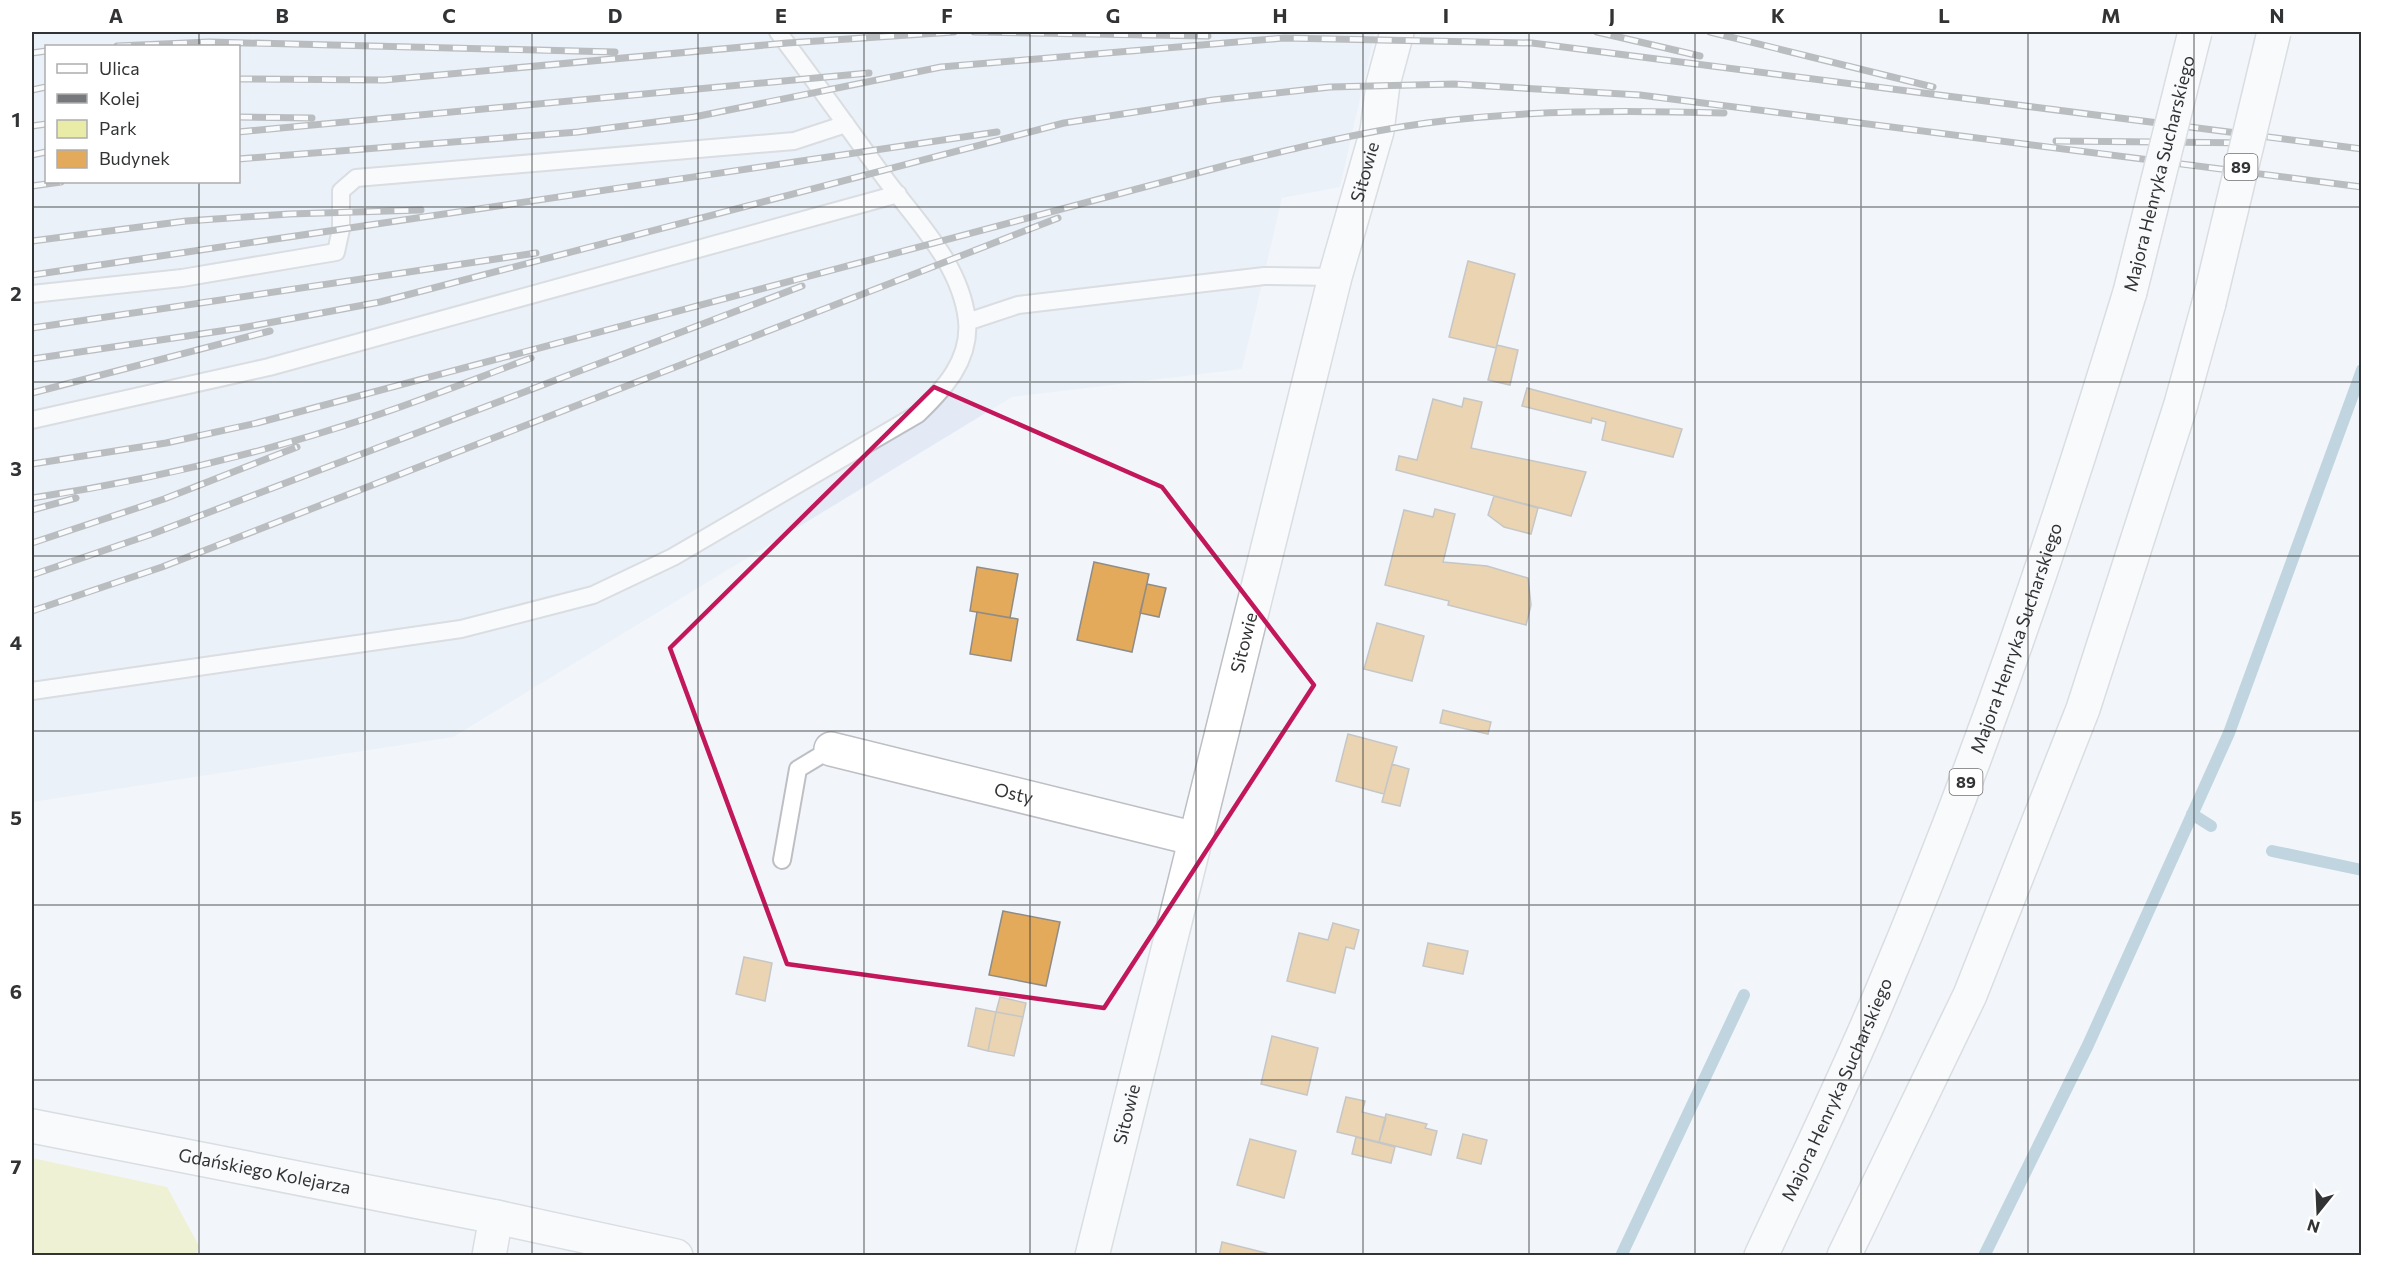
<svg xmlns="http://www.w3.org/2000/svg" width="2393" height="1287" viewBox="0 0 2393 1287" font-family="Commissioner,sans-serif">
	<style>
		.built { fill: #e3eaf6; fill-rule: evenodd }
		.green { fill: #e9eca6 }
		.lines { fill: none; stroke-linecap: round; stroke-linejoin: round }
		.stream { stroke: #83aec0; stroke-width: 12 }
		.building { fill: #e3aa5c; stroke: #8f8c87; stroke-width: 1.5 }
		.service-casing { stroke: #bdbfc4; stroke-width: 20 }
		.minor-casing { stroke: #bdbfc4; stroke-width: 36 }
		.trunk-casing { stroke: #bdbfc4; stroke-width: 36 }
		.service { stroke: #fff; stroke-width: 16 }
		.minor { stroke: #fff; stroke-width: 33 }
		.trunk { stroke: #fff; stroke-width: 33 }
		.rail-casing { stroke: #76787b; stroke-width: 7 }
		.rail { stroke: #fff; stroke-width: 4.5; stroke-dasharray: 14; stroke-linecap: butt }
		.trunk-bridge-casing { stroke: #bdbfc4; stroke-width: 36; stroke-linecap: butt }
		.trunk-bridge { stroke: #fff; stroke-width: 33 }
		.marked { fill: none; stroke: #c2185b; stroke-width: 4.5; stroke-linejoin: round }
		.grid { fill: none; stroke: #323335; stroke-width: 1.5; stroke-opacity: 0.55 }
		.labels { text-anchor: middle; stroke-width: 5; stroke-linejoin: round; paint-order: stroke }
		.shield { fill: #fff; stroke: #707072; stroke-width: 1.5 }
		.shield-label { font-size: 16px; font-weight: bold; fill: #323335 }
		.street-label { font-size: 18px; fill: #323335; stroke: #fff }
		.neatline { fill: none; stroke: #323335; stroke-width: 2 }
		.grid-label { font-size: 20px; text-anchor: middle; font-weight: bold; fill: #323335 }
	</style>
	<rect width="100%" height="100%" fill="#f2f5fa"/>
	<!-- built -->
	<path class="built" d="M32,32h1343l-35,155 -58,11 -40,171 -230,28 -559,340 -421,65zM46,46h192v136h-192z"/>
	<!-- green -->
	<path class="green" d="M32,1158l135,29 32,59 -3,9h-164z"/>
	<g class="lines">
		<!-- stream -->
		<path class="stream" d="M2192,814l19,12
			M2272,851l90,19
			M1621,1256l123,-261
			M1984,1256l104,-211 141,-312 133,-363"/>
	</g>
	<!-- building -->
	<path class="building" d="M1468,261l47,13 -19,74 -47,-11z
		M1497,345l21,5 -8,35 -22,-5z
		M1527,388l155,41 -9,28 -71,-17 4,-18 -14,-4 -1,5 -69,-17z
		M1464,398l18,4 -11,46 115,24 -15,44 -175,-46 3,-14 18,4 16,-61 29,8z
		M1494,496l44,12 -7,26 -27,-7 -16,-12z
		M1435,509l20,5 -12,48 44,4 41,12 3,27 -5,20 -78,-20 1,-4 -64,-16 19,-75 29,7z
		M1094,562l55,12 -17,78 -55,-12z
		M977,567l41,7 -8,44 -40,-7z
		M1147,584l19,4 -7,29 -19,-4z
		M977,612l41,7 -7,42 -41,-7z
		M1377,623l47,13 -12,45 -48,-12z
		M1443,710l48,12 -3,12 -48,-11z
		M1348,734l49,13 -13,47 -48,-13z
		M1392,764l17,5 -9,37 -18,-4z
		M1003,911l57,11 -14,64 -57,-11z
		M1333,923l26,7 -5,19 -8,-2 -11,46 -48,-12 12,-48 29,7z
		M1428,943l40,8 -5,23 -40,-8z
		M744,957l28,6 -7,38 -29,-7z
		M1000,997l26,6 -3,14 -27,-5z
		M976,1008l20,4 -8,39 -20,-5z
		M996,1012l27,5 -9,39 -26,-5z
		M1272,1036l46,12 -11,47 -46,-11z
		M1346,1097l19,4 -3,11 24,6 -7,24 -42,-10z
		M1386,1114l41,10 -2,4 12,3 -6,24 -52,-13z
		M1463,1134l24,6 -6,24 -24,-6z
		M1356,1137l39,10 -4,16 -39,-9z
		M1250,1139l46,12 -12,47 -47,-13z
		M1222,1242l48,12 -1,2h-50z"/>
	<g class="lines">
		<defs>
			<path id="service" d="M32,294l150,-16 154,-26 5,-23v-38l15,-13 438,-37 52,-17
				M967,322l51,-17 246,-29 71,1
				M32,420l237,-53 629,-173
				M32,691l429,-62 132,-34 80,-38 245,-143c26,-25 53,-54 49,-94 -7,-60 -56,-104 -89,-151 -33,-46 -66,-92 -100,-137
				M782,860l16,-91 33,-20"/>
			<g id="minor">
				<path id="s1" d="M831,749l365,90"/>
				<path id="s2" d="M32,1126l464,91 180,39"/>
				<path d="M489,1256l7,-39"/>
				<path id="s3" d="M1092,1256l243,-979 42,-146 6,-47 14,-52"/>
			</g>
			<g id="trunk">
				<path id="s4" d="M1761,1256c41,-88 84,-176 121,-265 97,-228 176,-462 248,-699"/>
				<path d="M1844,1256l126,-261 113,-286 98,-305 28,-101"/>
			</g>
		</defs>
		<!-- service casing -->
		<use href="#service" class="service-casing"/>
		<!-- minor casing -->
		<use href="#minor" class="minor-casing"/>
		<!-- trunk casing -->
		<use href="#trunk" class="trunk-casing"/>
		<!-- service -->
		<use href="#service" class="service"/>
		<!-- minor -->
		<use href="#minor" class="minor"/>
		<!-- trunk -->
		<use href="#trunk" class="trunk"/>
		<defs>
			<path id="rail" d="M974,32l234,4
				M1597,32l103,24
				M1710,32l223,55
				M117,46l92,-4 406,10
				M32,53l14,-2
				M238,79l146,1 403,-37 167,-11
				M32,90l14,-3
				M238,117l74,1
				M32,126l14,-2
				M238,132l631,-59
				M2056,141l201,2
				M32,155l14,-3
				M238,159l340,-27 116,-15 247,-50 343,-29 248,5 830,106
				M32,186l29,-4
				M32,241l154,-20 103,-7 132,-4
				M32,275l965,-143
				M32,328l504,-75
				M32,359l209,-31 139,-26 684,-179 149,-23 117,-13 124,-3 186,11 722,92
				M32,393l238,-62
				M32,464l134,-21 91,-20 974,-259c65,-16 130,-32 196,-41 98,-13 199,-13 297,-10
				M32,498c114,-17 227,-44 336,-80 55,-18 109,-40 163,-60
				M32,510l44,-12
				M32,543l132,-44 133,-52
				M32,575l120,-41 650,-248
				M32,611l130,-44 896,-349"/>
		</defs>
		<!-- rail casing -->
		<use href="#rail" class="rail-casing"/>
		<!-- rail -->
		<use href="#rail" class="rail"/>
		<defs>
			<g id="trunk-bridge">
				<path id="s5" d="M2130,292l65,-260"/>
				<path d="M2209,303l65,-271"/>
			</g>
		</defs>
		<!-- trunk-bridge casing -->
		<use href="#trunk-bridge" class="trunk-bridge-casing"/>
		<!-- trunk-bridge -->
		<use href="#trunk-bridge" class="trunk-bridge"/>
	</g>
	<!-- marked area -->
	<path d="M0 0H2393V1287H0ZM934,387l228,100 152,198 -210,323 -317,-44 -117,-316z" fill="#f2f5fa" fill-opacity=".55" fill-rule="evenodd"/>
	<path class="marked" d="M934,387l228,100 152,198 -210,323 -317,-44 -117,-316z"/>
	<!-- grid -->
	<path class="grid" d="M199,32v14M365,32v1224M532,32v1224M698,32v1224M864,32v1224M1030,32v1224M1196,32v1224M1363,32v1224M1529,32v1224M1695,32v1224M1861,32v1224M2028,32v1224M2194,32v1224M199,182v1074M32,207h2330M32,382h2330M32,556h2330M32,731h2330M32,905h2330M32,1080h2330"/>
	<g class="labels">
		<!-- shield labels -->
		<g class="shield">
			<rect x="2224.5" y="154" width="33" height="26" rx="4.5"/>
			<rect x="1949.5" y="769" width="33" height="26" rx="4.5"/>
		</g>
		<g class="shield-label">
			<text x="2241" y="173">89</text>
			<text x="1966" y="788">89</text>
		</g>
		<!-- street labels -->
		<g class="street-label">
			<text dy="6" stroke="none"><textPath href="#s3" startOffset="1118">Sitowie</textPath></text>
			<text dy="6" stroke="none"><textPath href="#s5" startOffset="122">Majora Henryka Sucharskiego</textPath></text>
			<text dy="6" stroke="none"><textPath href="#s4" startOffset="669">Majora Henryka Sucharskiego</textPath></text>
			<text dy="6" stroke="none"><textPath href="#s3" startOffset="632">Sitowie</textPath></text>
			<text dy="6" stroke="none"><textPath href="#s1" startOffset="188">Osty</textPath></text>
			<text dy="6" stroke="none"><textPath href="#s4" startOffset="183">Majora Henryka Sucharskiego</textPath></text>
			<text dy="6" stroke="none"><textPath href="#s3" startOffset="146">Sitowie</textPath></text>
			<text dy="6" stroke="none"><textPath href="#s2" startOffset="237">Gdańskiego Kolejarza</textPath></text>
		</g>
	</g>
	<!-- border -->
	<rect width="2393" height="1287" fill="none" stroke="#ffffff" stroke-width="66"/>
	<!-- legend -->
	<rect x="45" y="45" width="195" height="138" fill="#ffffff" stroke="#adadae" stroke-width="1.5"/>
	<rect x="57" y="64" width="30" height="9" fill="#ffffff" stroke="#adadae" stroke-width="1.5"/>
	<text x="99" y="75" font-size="18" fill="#323335">Ulica</text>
	<rect x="57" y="94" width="30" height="9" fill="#76787b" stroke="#adadae" stroke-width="1.5"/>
	<text x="99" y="105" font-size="18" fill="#323335">Kolej</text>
	<rect x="57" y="120" width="30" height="18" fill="#e9eca6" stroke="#adadae" stroke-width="1.5"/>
	<text x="99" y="135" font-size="18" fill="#323335">Park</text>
	<rect x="57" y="150" width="30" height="18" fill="#e3aa5c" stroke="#adadae" stroke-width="1.5"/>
	<text x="99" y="165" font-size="18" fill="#323335">Budynek</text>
	<!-- north arrow -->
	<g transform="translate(2318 1212) rotate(198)" stroke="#ffffff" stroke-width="4.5" paint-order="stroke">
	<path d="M0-4.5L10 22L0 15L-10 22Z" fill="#323335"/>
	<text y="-9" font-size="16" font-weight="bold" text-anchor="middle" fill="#323335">N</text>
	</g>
	<rect x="33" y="33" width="2327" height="1221" class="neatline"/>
	<g class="grid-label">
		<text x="116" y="23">A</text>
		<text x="282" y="23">B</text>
		<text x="449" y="23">C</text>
		<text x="615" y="23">D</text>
		<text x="781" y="23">E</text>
		<text x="947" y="23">F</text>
		<text x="1113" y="23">G</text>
		<text x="1280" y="23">H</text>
		<text x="1446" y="23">I</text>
		<text x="1612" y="23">J</text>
		<text x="1778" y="23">K</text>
		<text x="1944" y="23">L</text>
		<text x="2111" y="23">M</text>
		<text x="2277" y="23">N</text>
		<text x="16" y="127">1</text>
		<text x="16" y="301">2</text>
		<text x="16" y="476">3</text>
		<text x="16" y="650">4</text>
		<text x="16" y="825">5</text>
		<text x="16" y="999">6</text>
		<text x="16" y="1174">7</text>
	</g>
</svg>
